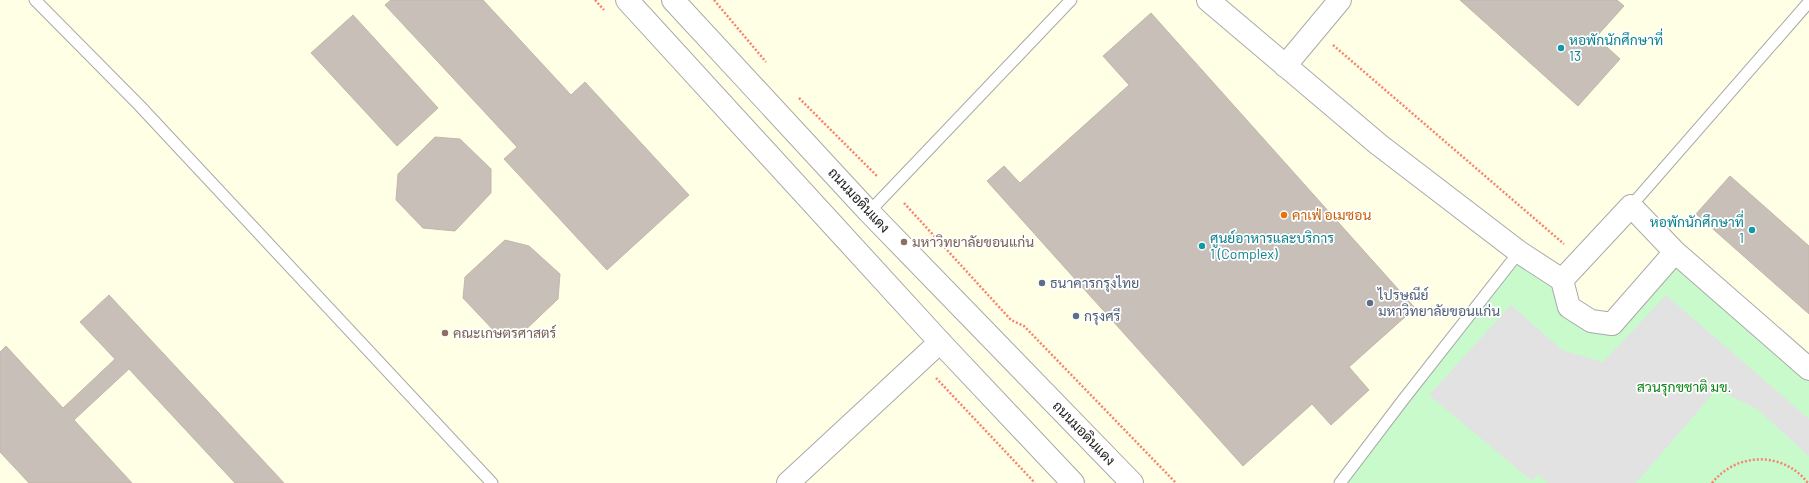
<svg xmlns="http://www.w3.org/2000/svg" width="1809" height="483" viewBox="0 0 1809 483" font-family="Barlow,Sarabun,sans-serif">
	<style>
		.education { fill: #ffffe5 }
		.park { fill: #c8facc }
		.parking { fill: #e2e2e2 }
		.building { fill: #c7bfb8; stroke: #c4b6ab }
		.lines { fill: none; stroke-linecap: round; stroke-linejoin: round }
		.service-casing { stroke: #a9a9a9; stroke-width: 13 }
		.minor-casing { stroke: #a9a9a9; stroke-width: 24 }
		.tertiary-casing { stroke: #a9a9a9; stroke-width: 24 }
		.path { stroke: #fa8072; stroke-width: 2.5; stroke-dasharray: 2 2; stroke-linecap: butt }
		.service { stroke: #fff; stroke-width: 11 }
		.minor { stroke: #fff; stroke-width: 22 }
		.tertiary { stroke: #fff; stroke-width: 22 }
		.culture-dot { fill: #0f9aa8; stroke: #fff; stroke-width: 1.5 }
		.food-dot { fill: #e8710a; stroke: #fff; stroke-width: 1.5 }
		.education-dot { fill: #8d6e63; stroke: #fff; stroke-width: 1.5 }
		.service-dot { fill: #5c6f8a; stroke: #fff; stroke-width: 1.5 }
		.labels { text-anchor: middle; stroke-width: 3.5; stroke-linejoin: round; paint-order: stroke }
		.culture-label { font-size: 14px; fill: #0d838f; stroke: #fff; text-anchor: start }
		.street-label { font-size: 14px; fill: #222; stroke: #fff }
		.food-label { font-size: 14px; fill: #c56008; stroke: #fff; text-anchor: start }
		.education-label { font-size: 14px; fill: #785e54; stroke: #fff; text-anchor: start }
		.service-label { font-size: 14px; fill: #4e5e75; stroke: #fff; text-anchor: start }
		.park-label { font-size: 14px; fill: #0c8416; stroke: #fff }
	</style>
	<rect width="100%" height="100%" fill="#f2efe9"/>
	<!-- education -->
	<path class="education" d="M0,0h1809v483h-1809z"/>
	<!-- park -->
	<path class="park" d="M1519,252l43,28 7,27 43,17 63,-72 134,117v114h-469z"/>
	<!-- parking -->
	<path class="parking" d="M1666,295l143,124v37l-52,-47 -40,-20 -81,94h-88l-10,-8 -6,6 -103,-86 82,-90 51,45 41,12z"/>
	<!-- building -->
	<path class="building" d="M391,0h92l88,95 14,-13 104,113 -82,75 -103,-111 13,-12 -132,-142z
		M1460,0h157l7,6 -28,31 24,22 -42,47z
		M1151,13l264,295 -66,59 20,23 -38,35 -19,-21 -69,62 -256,-285 17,-15 16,17 109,-98 -26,-29z
		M353,15l85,93 -41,38 -86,-93z
		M435,137l25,2 31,30v24l-36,38 -32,-3 -27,-28 2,-26z
		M1730,176l79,70v68l-113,-100z
		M505,240l24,6 31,28 -2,25 -38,36h-22l-35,-37 2,-21z
		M109,295l175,188h-49l-106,-114 -55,51 58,63h-103l-29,-31v-100l6,-6 57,62 52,-49 -35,-37z"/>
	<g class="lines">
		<defs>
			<path id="service" d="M35,0l104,105 353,378
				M1631,206l178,-204
				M869,212l202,-212
				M1340,483l63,-83 116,-148"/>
			<path id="minor" d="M1208,0l170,144 141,108 43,28
				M1285,66l55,-66
				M1631,206l44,46 -63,72 -21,-3 -22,-14 -7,-27z
				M1675,252l134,117
				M788,483l152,-141"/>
			<path id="tertiary" d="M627,0l313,342 133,141
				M673,0l196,212 263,271"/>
		</defs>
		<!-- service casing -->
		<use href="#service" class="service-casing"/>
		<!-- minor casing -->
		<use href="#minor" class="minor-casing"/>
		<!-- tertiary casing -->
		<use href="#tertiary" class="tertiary-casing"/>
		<!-- path -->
		<path class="path" d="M595,0l9,10
			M714,0l52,62
			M1333,45l231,199
			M799,98l79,79
			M904,203l107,117 13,6 152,157
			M936,378l99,105
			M1712,483c25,-31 71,-32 96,0"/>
		<!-- service -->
		<use href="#service" class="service"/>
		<!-- minor -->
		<use href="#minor" class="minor"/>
		<!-- tertiary -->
		<use href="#tertiary" class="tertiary"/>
	</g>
	<!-- markers -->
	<g class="culture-dot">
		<circle cx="1561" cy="48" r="4"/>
		<circle cx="1752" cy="230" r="4"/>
		<circle cx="1202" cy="246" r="4"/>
	</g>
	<circle class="food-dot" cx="1284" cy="215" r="4"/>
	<g class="education-dot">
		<circle cx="904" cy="242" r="4"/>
		<circle cx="445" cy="333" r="4"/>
	</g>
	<g class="service-dot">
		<circle cx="1042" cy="283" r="4"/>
		<circle cx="1370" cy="303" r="4"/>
		<circle cx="1076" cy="316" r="4"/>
	</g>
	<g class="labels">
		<!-- culture labels -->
		<g class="culture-label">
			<text x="1569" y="45">หอพักนักศึกษาที่<tspan x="1569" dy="16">13</tspan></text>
			<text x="1744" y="227" text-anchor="end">หอพักนักศึกษาที่<tspan x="1744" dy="16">1</tspan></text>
			<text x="1210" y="243">ศูนย์อาหารและบริการ<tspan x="1210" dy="16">1 (Complex)</tspan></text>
		</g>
		<!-- street labels -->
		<g class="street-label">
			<text transform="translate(859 200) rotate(47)" y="5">ถนนมอดินแดง</text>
			<text transform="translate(1084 433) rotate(46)" y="5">ถนนมอดินแดง</text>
		</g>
		<!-- food labels -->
		<g class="food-label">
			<text x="1292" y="220">คาเฟ่ อเมซอน</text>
		</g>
		<!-- education labels -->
		<g class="education-label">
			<text x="912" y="247">มหาวิทยาลัยขอนแก่น</text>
			<text x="453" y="338">คณะเกษตรศาสตร์</text>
		</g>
		<!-- service labels -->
		<g class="service-label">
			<text x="1050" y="288">ธนาคารกรุงไทย</text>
			<text x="1378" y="300">ไปรษณีย์<tspan x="1378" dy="16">มหาวิทยาลัยขอนแก่น</tspan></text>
			<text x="1084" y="321">กรุงศรี</text>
		</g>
		<!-- park labels -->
		<g class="park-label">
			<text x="1684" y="392">สวนรุกขชาติ มข.</text>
		</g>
	</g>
</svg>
